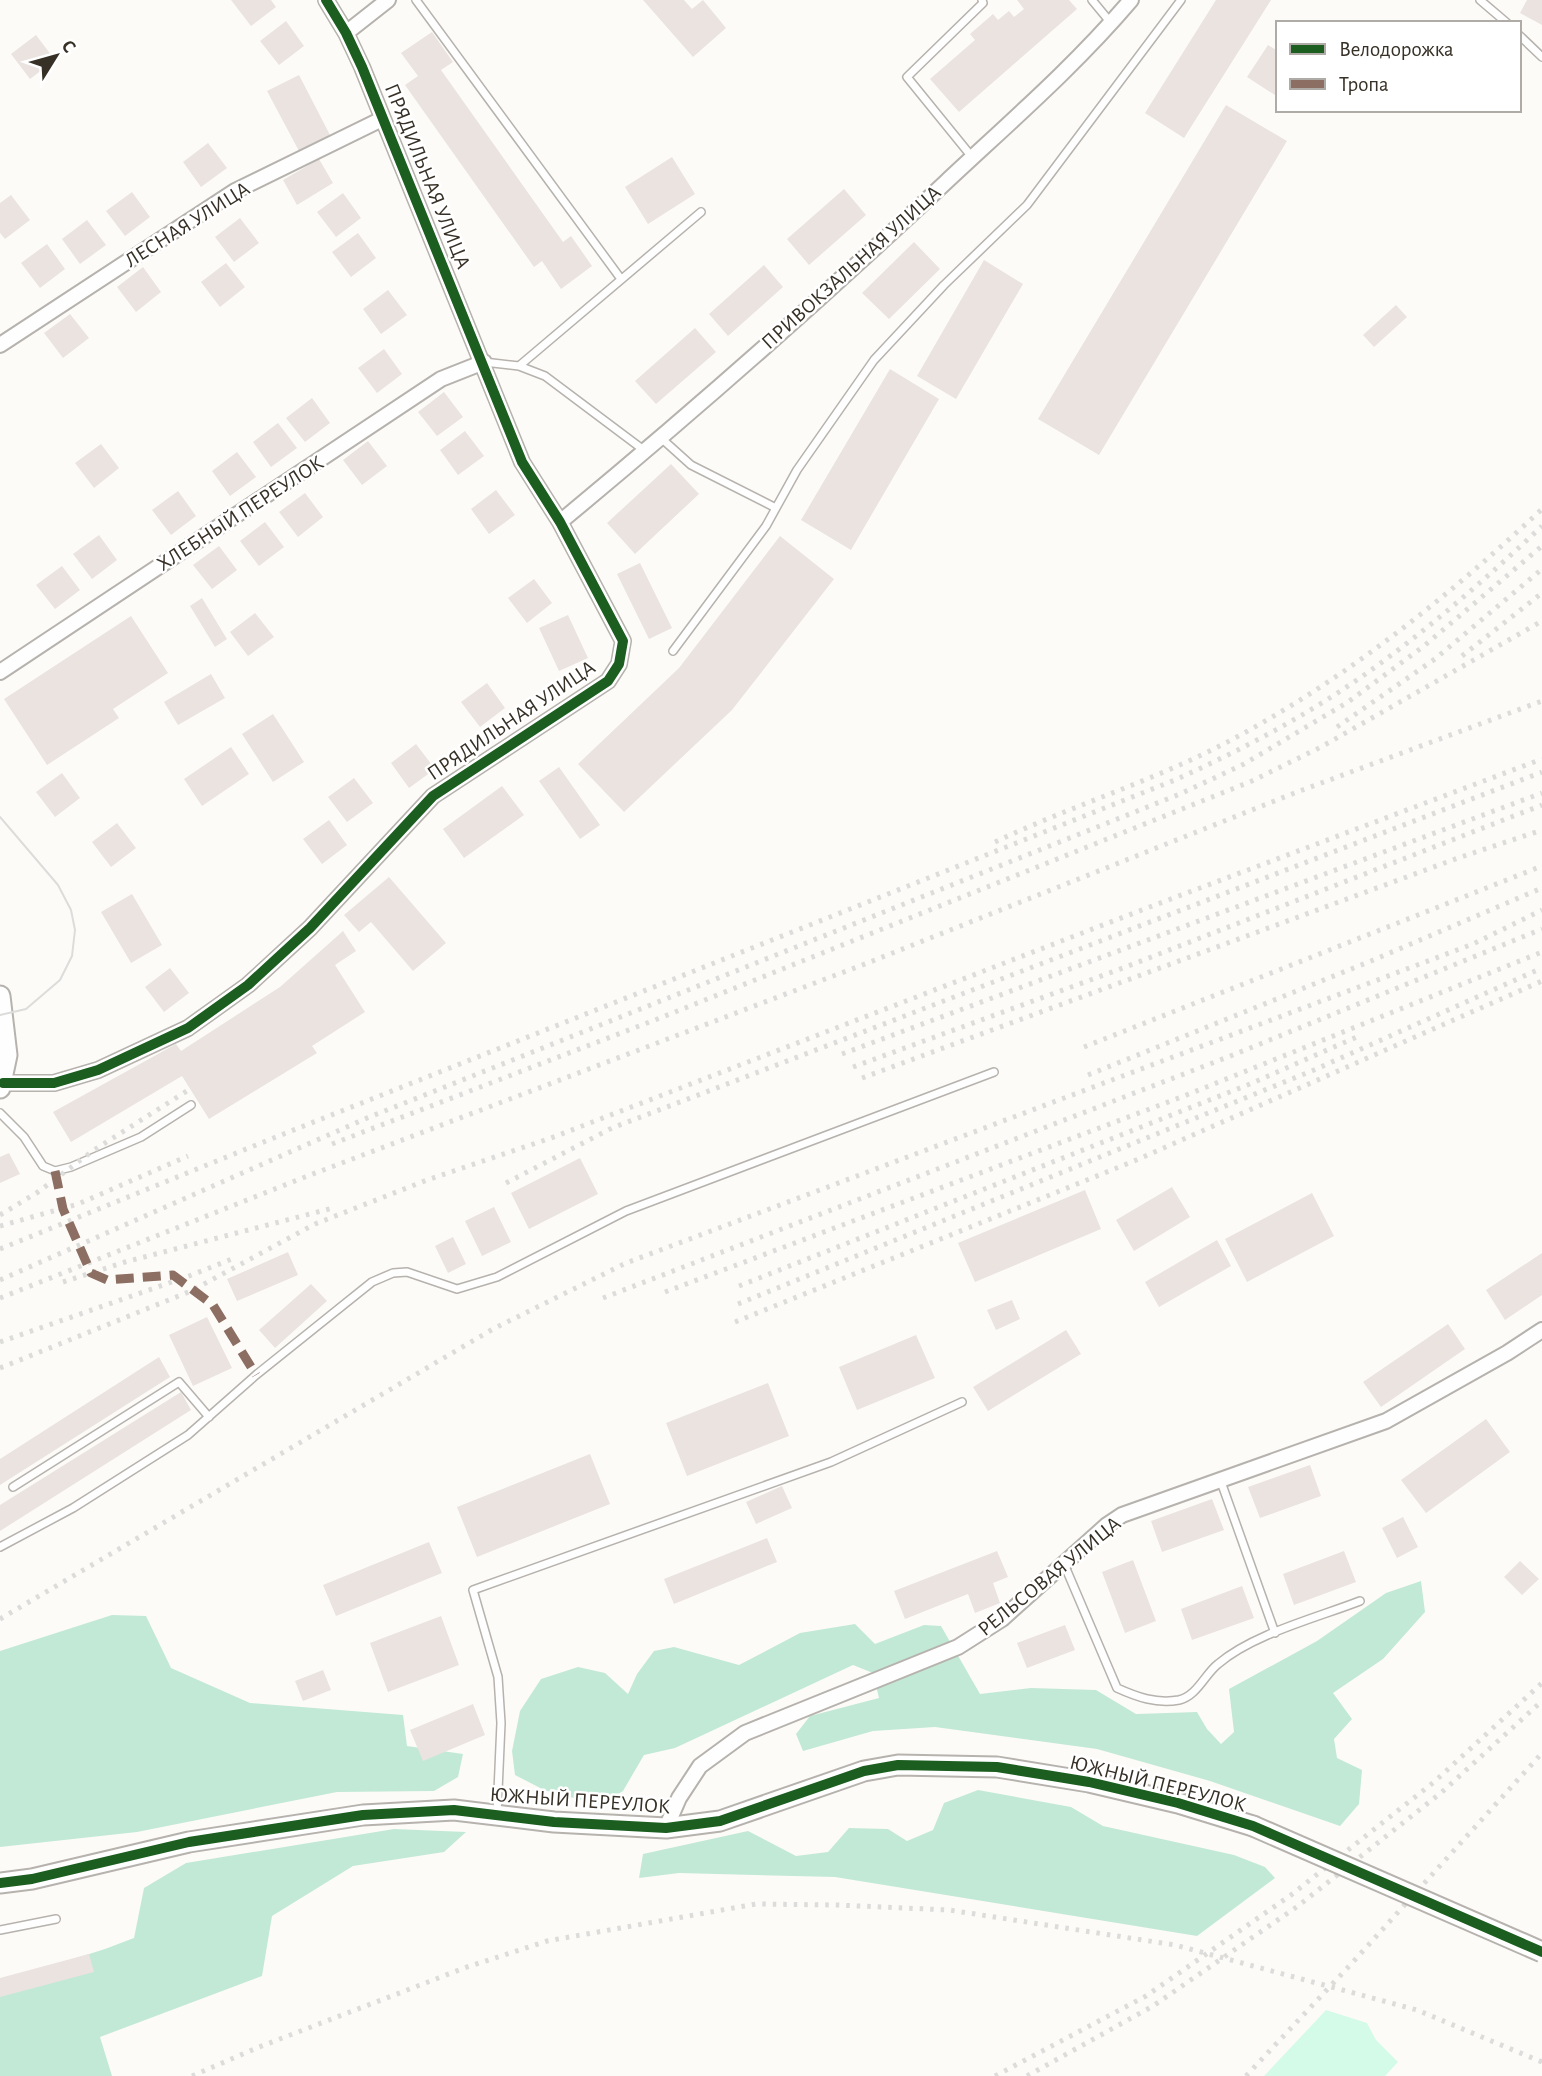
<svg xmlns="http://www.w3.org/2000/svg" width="1542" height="2076" viewBox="0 0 1542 2076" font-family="'Alegreya Sans',sans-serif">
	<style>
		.green { fill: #d4fbe8 }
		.forest { fill: #c2e9d6 }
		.building { fill: #eae3e0 }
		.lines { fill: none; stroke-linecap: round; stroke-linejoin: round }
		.service-casing { stroke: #b6b2ad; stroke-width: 10 }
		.minor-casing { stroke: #b6b2ad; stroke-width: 18 }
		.tertiary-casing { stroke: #b6b2ad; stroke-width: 23 }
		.service { stroke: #fffefe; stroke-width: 7 }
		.minor { stroke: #fffefe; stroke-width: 14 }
		.tertiary { stroke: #fffefe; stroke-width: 19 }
		.tram { stroke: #dcdcda; stroke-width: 2 }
		.rail { stroke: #dcdcda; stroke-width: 5; stroke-dasharray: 3.5 7; stroke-linecap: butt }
		.tertiary-bridge-casing { stroke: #b6b2ad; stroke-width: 23; stroke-linecap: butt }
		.tertiary-bridge { stroke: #fffefe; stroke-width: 19 }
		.quiet { stroke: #8d6e63; stroke-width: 9; stroke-dasharray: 18 9; stroke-linecap: butt }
		.cycleway-casing { stroke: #fff; stroke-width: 15 }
		.cycleway { stroke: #1b5e20; stroke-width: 10 }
		.labels { text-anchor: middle; stroke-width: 5; stroke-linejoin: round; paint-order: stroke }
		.street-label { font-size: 21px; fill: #363026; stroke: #fff }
	</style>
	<rect width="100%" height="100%" fill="#fdfbf8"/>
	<!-- green -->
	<path class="green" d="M1326,2010l41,13 9,17 22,22 -13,14h-121z"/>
	<!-- forest -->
	<path class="forest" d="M1421,1581l4,31 -42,47 -50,34 19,26 -18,20 3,19 25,12 -3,34 -19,22 -130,-45 -113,-32 -162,-22 -62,4 -70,20 -7,-17 14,-18 69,-18 -6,-25 -20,-8 -178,83 -31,7 -21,36 -23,14 -56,-15 -29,-15 -3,-24 8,-40 21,-32 37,-12 27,6 23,21 9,-20 17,-23 20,-4 65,18 61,-32 55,-9 20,20 49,-19 17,1 39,68 51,-6 65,2 40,24 61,-2 10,17 14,15 13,-12 -5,-43 88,-48 69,-48z
		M112,1615l34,1 25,52 79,35 153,12 4,31 56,8 -5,23 -24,14 -97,1 -200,40 -137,15v-196z
		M978,1790l93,17 32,19 131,29 31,12 10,11 -78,58 -362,-59 -156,-4 -40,5 4,-24 105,-23 48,25 32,-4 21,-24 39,1 19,12 26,-11 11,-27z
		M394,1829l72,3 -22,20 -91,14 -81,50 -10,60 -162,61 12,39h-112v-94l105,-33 29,-11 10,-50 42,-25z"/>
	<!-- building -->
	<path class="building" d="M231,0h40l5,7 -25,19z
		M643,0h41l8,9 11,-9 23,28 -33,29z
		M1017,0h52l8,9 -118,103 -29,-33 45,-39 -5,-6 23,-20 5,6 11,-9 5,6 10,-8z
		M1216,0h55l-87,138 -39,-25z
		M1527,0h15v25l-22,-12z
		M286,21l18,25 -25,19 -19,-24z
		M432,32l21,30 -12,8 122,172 8,-6 21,30 -31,23 -19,-28 -8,6 -129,-182 13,-9 -17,-23z
		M36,35l19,25 -25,19 -19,-25z
		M1268,45l10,6v46l-31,-20z
		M299,75l31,60 -31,16 -32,-60z
		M1226,105l61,36 -188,314 -61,-36z
		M208,143l19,25 -26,19 -18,-25z
		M672,157l23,37 -47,30 -23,-37z
		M319,159l14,24 -36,22 -14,-25z
		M844,189l22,26 -57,50 -22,-26z
		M132,192l18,25 -25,19 -19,-25z
		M343,193l18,25 -25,19 -19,-25z
		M11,195l19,25 -25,19 -5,-6v-30z
		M240,218l19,25 -25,19 -19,-25z
		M87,220l19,25 -26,19 -18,-25z
		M358,233l18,25 -25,19 -19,-25z
		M914,242l26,27 -51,50 -27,-26z
		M47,244l18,25 -25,19 -19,-25z
		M984,260l39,24 -67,115 -39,-23z
		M226,263l19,24 -25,20 -19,-25z
		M764,265l19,22 -55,49 -19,-22z
		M143,267l18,25 -25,20 -19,-25z
		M388,290l19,25 -26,19 -18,-25z
		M1396,305l11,12 -33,30 -11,-12z
		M70,314l19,24 -26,20 -19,-25z
		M695,328l21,24 -60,52 -21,-23z
		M384,349l18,25 -25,19 -19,-25z
		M890,369l49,30 -88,151 -50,-30z
		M444,392l19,25 -26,19 -19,-24z
		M312,398l18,25 -25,19 -19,-24z
		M278,423l19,25 -26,19 -18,-25z
		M465,431l19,25 -26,19 -18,-25z
		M368,441l19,25 -25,19 -19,-25z
		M101,444l18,24 -25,20 -19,-25z
		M237,452l19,25 -26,19 -18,-25z
		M671,464l28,30 -64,60 -28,-31z
		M496,490l19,25 -26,19 -18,-25z
		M178,491l18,25 -25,19 -19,-25z
		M305,493l18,24 -25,20 -19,-25z
		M265,522l19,25 -25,19 -19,-25z
		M99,535l18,25 -25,19 -19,-25z
		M780,536l54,43 -102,131 -108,102 -46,-48 101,-96z
		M219,546l18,24 -25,19 -19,-24z
		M640,563l32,65 -23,11 -32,-65z
		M62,566l18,24 -25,19 -19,-24z
		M534,579l18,24 -25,20 -19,-25z
		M202,598l25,41 -12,8 -25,-41z
		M255,613l19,24 -26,19 -18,-24z
		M568,615l20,43 -29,13 -20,-43z
		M131,616l37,57 -55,36 6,9 -72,47 -43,-66z
		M211,674l14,24 -47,27 -14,-23z
		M487,683l18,25 -25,19 -19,-25z
		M273,714l31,48 -31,20 -31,-48z
		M416,744l19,25 -26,19 -18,-25z
		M231,747l18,27 -47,32 -18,-27z
		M559,767l41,58 -20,14 -41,-58z
		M62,773l18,25 -25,19 -19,-25z
		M354,778l19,25 -26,19 -19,-25z
		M502,786l22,29 -60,43 -21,-29z
		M329,820l18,25 -25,19 -19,-25z
		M117,823l19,25 -25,19 -19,-25z
		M389,877l57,66 -33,28 -42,-49 -12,10 -15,-17z
		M132,894l30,51 -31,18 -30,-51z
		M343,931l13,20 -21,14 30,47 -53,34 5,7 -108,66 -27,-43 -111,66 -18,-30 123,-68 5,7 99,-64z
		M170,968l19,25 -25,19 -19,-25z
		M9,1153l11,21 -20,9v-26z
		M580,1158l18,36 -69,35 -18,-36z
		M1172,1187l18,30 -56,34 -18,-31z
		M1085,1190l16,39 -126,53 -17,-39z
		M1312,1193l22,43 -87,46 -22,-43z
		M494,1207l17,35 -29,14 -17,-35z
		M453,1237l13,27 -18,9 -13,-27z
		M1217,1240l14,26 -72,41 -14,-25z
		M288,1252l10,23 -61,26 -10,-22z
		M1542,1253v42l-37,25 -19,-30z
		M311,1284l16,17 -52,47 -16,-18z
		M1012,1300l8,19 -24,11 -9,-20z
		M207,1317l25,51 -39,18 -24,-51z
		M1448,1324l17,25 -84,58 -18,-25z
		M1066,1330l15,24 -93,57 -15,-24z
		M916,1335l19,43 -78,32 -18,-43z
		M159,1357l11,20 -170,108v-26z
		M768,1383l21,53 -102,40 -21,-53z
		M181,1392l10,18 -191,121v-26z
		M1486,1419l24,33 -84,61 -25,-33z
		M590,1454l20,50 -133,53 -20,-50z
		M1310,1465l11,31 -61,22 -12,-31z
		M782,1486l10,22 -36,16 -10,-22z
		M1212,1499l12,31 -62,22 -11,-31z
		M1403,1517l15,30 -21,11 -15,-30z
		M767,1538l10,24 -103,42 -10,-25z
		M429,1542l13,31 -106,43 -13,-31z
		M997,1551l11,26 -15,6 7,20 -25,10 -7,-19 -63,25 -11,-28z
		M1344,1551l12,31 -62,23 -11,-31z
		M1133,1560l23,61 -31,12 -23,-61z
		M1520,1561l19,18 -17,16 -18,-18z
		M1242,1586l12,32 -62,22 -11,-31z
		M441,1616l18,49 -71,27 -18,-49z
		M1065,1625l10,25 -48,18 -10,-25z
		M323,1670l8,20 -28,11 -8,-20z
		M473,1704l12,31 -62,26 -13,-31z
		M89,1954l5,18 -94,25v-19z"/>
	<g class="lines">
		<defs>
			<path id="service" d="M416,0l205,279
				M1092,0l19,23
				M1480,0l27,23
				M1519,35l23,22
				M972,157l-65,-80 76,-74 -1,-3
				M484,362l35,4 26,10 100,75
				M519,366l182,-154
				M661,438l30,27 85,43
				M673,651l93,-125 31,-56 77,-110 70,-75 83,-80 154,-205
				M0,1113l24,24 19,29 12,5 16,-4 70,-30 50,-32
				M1220,1479l55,154
				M13,1487l166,-105 30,35
				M0,1547l73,-39 115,-73 68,-60 116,-93 21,-9 14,-1 50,17 40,-12 129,-66 368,-139
				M1064,1564l53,124c20,9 39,16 62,12 18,-4 26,-26 39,-36 35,-30 98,-46 142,-63
				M497,1814l4,-91 -3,-46 -25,-87 358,-128 131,-60
				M0,1930l56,-11"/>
			<path id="minor" d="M346,33l42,-33
				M0,345l235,-154 147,-72
				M560,522c132,-109 261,-223 386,-340 63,-59 129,-116 185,-182
				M0,672l441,-293 43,-17
				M3,1083h51l44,-13 90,-42 60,-43 62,-57 123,-132 175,-115 11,-17 4,-23 -63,-119 -38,-60 -160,-395 -16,-34 -20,-33
				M666,1828l13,-30 21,-32 45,-33 213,-86 44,-28 105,-94 15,-10 264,-94 121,-68 35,-23"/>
			<path id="tertiary" d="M0,996l7,59 -7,33
				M0,1883l32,-4 157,-37 174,-27 91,-5 100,12 112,6 54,-7 144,-50 34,-6 99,2 92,15 89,21 75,23"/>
		</defs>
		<!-- service casing -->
		<use href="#service" class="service-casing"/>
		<!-- minor casing -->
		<use href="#minor" class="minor-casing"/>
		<!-- tertiary casing -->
		<use href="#tertiary" class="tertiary-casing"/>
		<!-- service -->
		<use href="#service" class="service"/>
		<!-- minor -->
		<use href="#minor" class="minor"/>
		<!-- tertiary -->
		<use href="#tertiary" class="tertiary"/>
		<!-- tram -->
		<path class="tram" d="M0,817l58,68 13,25 4,20 -3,26 -12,24 -34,29 -26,6"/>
		<!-- rail -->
		<path class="rail" d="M1462,656l80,-63
			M1337,727l98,-68 107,-90
			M995,842c78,-37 162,-62 238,-103 114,-61 215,-142 309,-230
			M1084,1047l458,-181
			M842,1054l700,-261
			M853,1067l270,-99 419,-163
			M1088,1075l283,-114 171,-73
			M862,1078l596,-220 84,-28
			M332,1144l328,-126 592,-237 69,-34 221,-126
			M506,1183l106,-55 930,-356
			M0,1215l38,-23 56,-42 96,-61
			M0,1226l78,-22 110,-48
			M0,1249l266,-108 909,-361c57,-26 112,-54 164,-88 69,-45 143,-109 203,-166
			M0,1280l367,-162 813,-324 64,-30 104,-62 76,-56 118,-100
			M63,1282l62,-20 208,-54
			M739,1286l511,-202 109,-48
			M665,1292l519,-196 358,-144
			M0,1298l305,-121 565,-215 427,-170 245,-91
			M603,1298l630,-243 309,-126
			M738,1304l576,-234 228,-102
			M735,1322l399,-161 408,-180
			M0,1342l189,-66 48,-19
			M0,1368l191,-77 124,-67 112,-44 124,-42 596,-230 395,-149
			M0,1619l493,-290 133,-66 847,-319 69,-34
			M192,2076l67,-29 208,-80 80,-26 209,-37 81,1 112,5 226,35 242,65 125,52
			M995,2076l151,-80 145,-101 143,-113 108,-99
			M1027,2076l126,-70 145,-100 144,-114 100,-91
			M1246,2076l107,-114 189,-209"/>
		<defs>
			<path id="tertiary-bridge" d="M1253,1826l289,126"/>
		</defs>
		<!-- tertiary-bridge casing -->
		<use href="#tertiary-bridge" class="tertiary-bridge-casing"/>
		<!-- tertiary-bridge -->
		<use href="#tertiary-bridge" class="tertiary-bridge"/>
		<!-- quiet -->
		<path class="quiet" d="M55,1171l8,38 28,64 16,7 66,-5 40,30 43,70"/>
		<defs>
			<path id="cycleway" d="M3,1083h51l44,-13 90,-42 60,-43 62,-57 123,-132 175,-115 11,-17 4,-23 -63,-119 -38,-60 -160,-395 -16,-34 -20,-33
				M0,1883l32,-4 157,-37 174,-27 91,-5 100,12 112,6 54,-7 144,-50 34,-6 99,2 92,15 89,21 75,23 289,126"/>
		</defs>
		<!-- cycleway casing -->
		<use href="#cycleway" class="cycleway-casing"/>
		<!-- cycleway -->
		<use href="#cycleway" class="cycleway"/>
	</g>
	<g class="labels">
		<!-- street labels -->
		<g class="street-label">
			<text transform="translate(428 176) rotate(68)" y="7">ПРЯДИЛЬНАЯ УЛИЦА</text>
			<text transform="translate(187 224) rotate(-32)" y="7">ЛЕСНАЯ УЛИЦА</text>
			<text transform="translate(851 267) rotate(-42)" y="7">ПРИВОКЗАЛЬНАЯ УЛИЦА</text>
			<text transform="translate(240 513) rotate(-33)" y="7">ХЛЕБНЫЙ ПЕРЕУЛОК</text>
			<text transform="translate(511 720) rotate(-34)" y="7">ПРЯДИЛЬНАЯ УЛИЦА</text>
			<text transform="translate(1049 1576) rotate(-39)" y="7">РЕЛЬСОВАЯ УЛИЦА</text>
			<text transform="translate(1158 1783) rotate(14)" y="7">ЮЖНЫЙ ПЕРЕУЛОК</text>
			<text transform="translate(580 1800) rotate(4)" y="7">ЮЖНЫЙ ПЕРЕУЛОК</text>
		</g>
	</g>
	<!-- legend -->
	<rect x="1276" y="21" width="245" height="91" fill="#ffffff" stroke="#afaca8" stroke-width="2"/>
	<rect x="1290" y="44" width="35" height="10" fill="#1b5e20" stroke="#afaca8" stroke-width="2"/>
	<text x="1339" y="56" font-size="21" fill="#363026">Велодорожка</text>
	<rect x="1290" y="79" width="35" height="10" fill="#8d6e63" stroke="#afaca8" stroke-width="2"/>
	<text x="1339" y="91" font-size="21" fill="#363026">Тропа</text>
	<!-- north arrow -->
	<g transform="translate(56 56) rotate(53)" stroke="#ffffff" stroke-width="5" paint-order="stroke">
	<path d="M0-5L12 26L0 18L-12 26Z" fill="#363026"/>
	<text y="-10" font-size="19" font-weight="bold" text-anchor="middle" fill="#363026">С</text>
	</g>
</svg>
